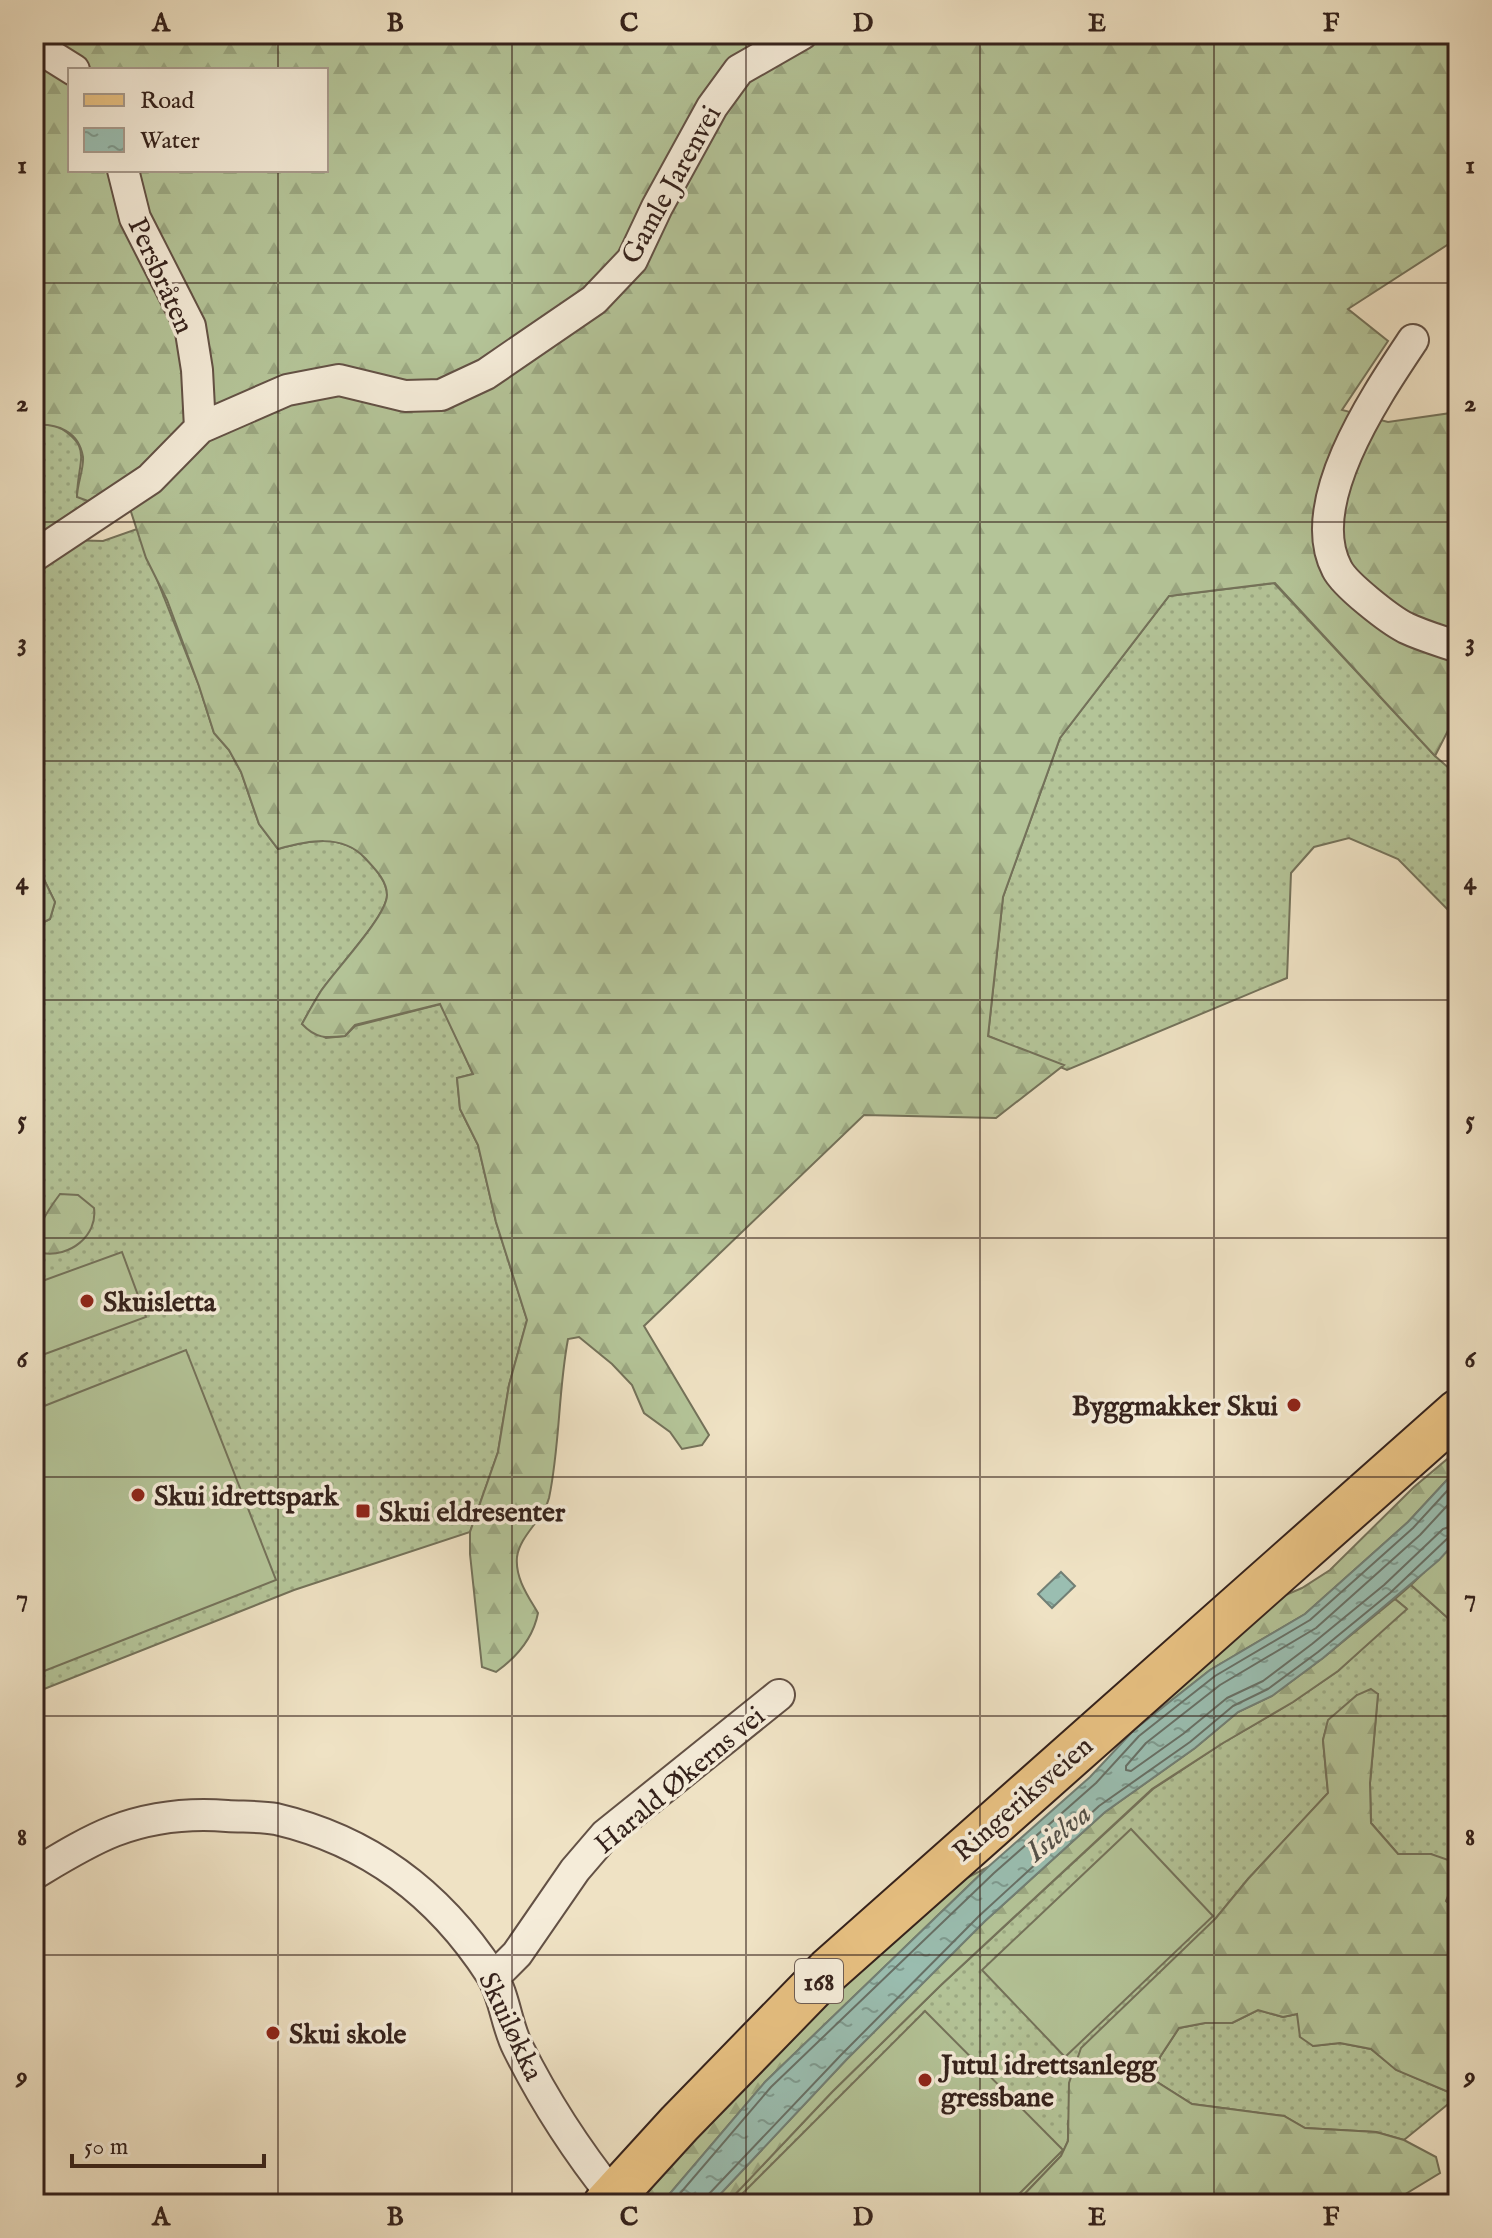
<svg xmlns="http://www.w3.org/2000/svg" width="1492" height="2238" viewBox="0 0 1492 2238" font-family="'IM FELL English',serif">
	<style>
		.grass { fill: url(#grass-dots); stroke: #74725a; stroke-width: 2 }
		.forest { fill: url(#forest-firs); stroke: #74725a; stroke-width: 2; fill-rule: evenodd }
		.pitch { fill: #b4c498; stroke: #74725a; stroke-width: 2 }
		.water { fill: url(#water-ripples); stroke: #717f75; stroke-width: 2 }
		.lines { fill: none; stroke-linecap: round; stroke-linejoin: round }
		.shore { stroke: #677066; stroke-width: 2 }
		.street-casing { stroke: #635145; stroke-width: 34 }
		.primary-casing { stroke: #34211b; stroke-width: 48 }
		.street { stroke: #f5ecd9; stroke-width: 30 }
		.primary { stroke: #e8c182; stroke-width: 44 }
		.grid { fill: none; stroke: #34211b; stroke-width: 2; stroke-opacity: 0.55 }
		.poi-dot { fill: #8f2418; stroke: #f5ecd9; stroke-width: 3 }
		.labels { text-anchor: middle; stroke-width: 7; stroke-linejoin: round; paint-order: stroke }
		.shield { fill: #f5ecd9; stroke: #6e5e54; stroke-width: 2 }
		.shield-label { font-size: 26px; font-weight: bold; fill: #34211b }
		.street-label { font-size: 28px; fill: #34211b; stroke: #f5ecd9 }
		.poi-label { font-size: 28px; font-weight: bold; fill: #34211b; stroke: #f5ecd9; text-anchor: start }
		.water-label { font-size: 30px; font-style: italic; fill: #535048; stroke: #f5ecd9 }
		.neatline { fill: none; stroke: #34211b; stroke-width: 3 }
		.grid-label { font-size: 26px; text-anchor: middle; font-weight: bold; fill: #34211b }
	</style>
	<defs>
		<pattern id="grass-dots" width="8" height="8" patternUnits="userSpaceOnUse" patternTransform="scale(2)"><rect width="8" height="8" fill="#b4c498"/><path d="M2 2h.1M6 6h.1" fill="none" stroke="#9ba882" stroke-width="1.8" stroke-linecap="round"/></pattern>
		<pattern id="forest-firs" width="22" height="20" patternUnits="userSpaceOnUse" patternTransform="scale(2)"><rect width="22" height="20" fill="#b4c498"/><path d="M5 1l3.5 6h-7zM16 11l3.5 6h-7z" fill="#9ba882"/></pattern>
		<pattern id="water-ripples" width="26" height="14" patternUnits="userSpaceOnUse" patternTransform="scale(2)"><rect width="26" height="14" fill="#9abeb1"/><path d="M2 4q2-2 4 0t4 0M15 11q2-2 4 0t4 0" fill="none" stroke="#7e9a8f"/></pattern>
	</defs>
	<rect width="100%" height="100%" fill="#efe2c4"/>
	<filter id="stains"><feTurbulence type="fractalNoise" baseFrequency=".0025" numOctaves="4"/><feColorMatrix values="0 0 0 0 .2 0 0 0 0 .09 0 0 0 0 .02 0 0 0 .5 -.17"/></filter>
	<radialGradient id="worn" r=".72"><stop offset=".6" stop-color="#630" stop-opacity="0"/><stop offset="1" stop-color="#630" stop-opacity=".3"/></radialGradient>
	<!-- grass -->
	<path class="grass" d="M52,423c43,23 26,34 25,73l11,5 -54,37v-113z
		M137,529l62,157 15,47 15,17 12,22 18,52 19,25c29,-8 64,-16 87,9 9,10 22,22 22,37 0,21 -52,75 -66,96 -7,11 -13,22 -19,33l24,14 19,-2 10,-10 86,-22 32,70 -16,4 3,31 18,36 18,77 31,98 -18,65 -11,67 -28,80 -176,58 -260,103v-766l16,-8 5,-17 -21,-43v-297l33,-22 36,1z
		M1274,583l161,173 23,20v144l-60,-61 -49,-21 -35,9 -23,26 -4,105 -220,92 -79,-34 15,-139 57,-159 109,-142z
		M1411,1585l39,35h8v293l-12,-12 12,-30 -27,-17h-33l-27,-31 -1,-40 8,-89 -21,1 -29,26 -5,19 5,53 -80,86 -32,39 -148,203v20l-7,15 -46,48h-289l106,-112 109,-107 212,-196 70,-46 70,-41 45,-31 68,-63 -11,-9z
		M1258,2010l25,7 14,-3 16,32 27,-3 31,6 26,21 61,26 -54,44 -28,-8 -71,-4 -21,-12 -92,-12 -38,-24 6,-23 19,-29 26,-5h27z"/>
	<!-- forest -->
	<path class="forest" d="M34,34h1424v204l-110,71 40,32 -46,69 46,12 70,-10v299l-23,45 -160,-173 -106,13 -109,142 -57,159 -15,139 76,29 -68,53 -132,-3 -220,211 65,109 -7,10 -20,4 -12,-17 -26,-19 -12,-28 -20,-21 -33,-27 -11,2c-10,53 -8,107 -19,159 -5,21 -29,37 -32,59 -2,21 11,39 21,56 -5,26 -21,44 -42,59l-14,-5 -12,-113v-22l28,-80 11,-67 18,-65 -31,-98 -18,-77 -18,-36 -3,-31 16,-4 -33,-70 -85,21 -10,11c-19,2 -29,3 -43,-12 6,-11 12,-22 19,-33 14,-21 66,-75 66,-96 0,-15 -13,-27 -22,-37 -23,-25 -58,-17 -87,-9l-19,-25 -18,-52 -12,-22 -15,-17 -15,-47 -32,-86 -21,-42 -25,-77 -33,20 -11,-4c0,-13 7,-28 6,-40 -4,-26 -26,-34 -49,-32zM70,70h256v100h-256z
		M34,859l21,43 -5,17 -16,8z
		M60,1194l18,1 16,13c4,28 -25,50 -52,45 -12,-19 6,-43 18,-59z
		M1458,1450v18l-50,54 -103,92 -95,56 -76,60 12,-18 114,-106 42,-18 28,-18 84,-83z
		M1458,1539v81h-8l-39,-35z
		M1395,1599l12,10 -69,62 -45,31 -70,41 -71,46 -211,196 -109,107 -106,112h-15l135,-144 139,-139 120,-109 90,-64 43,-36 34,-16 51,-38z
		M1371,1689l7,5 -8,89 1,40 27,31h33l23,8 4,9 -12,30 12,12v183l-62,-26 -25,-21 -31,-6 -27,3 -13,-9 -3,-23 -14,3 -25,-7 -26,13h-27l-26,5 -19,29 -6,23 38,24 92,12 21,12 71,4 28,8 32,17 4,16 -51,31h-374l46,-48 7,-15 1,-58 12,-35 135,-130 32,-39 80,-86 -5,-53 5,-20 29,-25z
		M988,1867l-223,215 -104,122h-21l37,-53 64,-70 212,-196z"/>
	<!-- pitch -->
	<path class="pitch" d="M122,1252l24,65 -112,41v-74z
		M186,1350l90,230 -242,95v-265z
		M1131,1829l82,87 -148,141 -83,-87z
		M925,2011l138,139 -54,54h-277z"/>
	<!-- water -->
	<path class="water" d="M1458,1468v71l-19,21 -116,98 -51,38 -34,16 -43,36 -90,64 -120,109 -139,139 -135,144h-50l104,-122 223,-215 102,-90 44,-47 76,-60 95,-56 103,-92z
		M1061,1572l14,14 -23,22 -14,-14z"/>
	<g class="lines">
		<!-- shore -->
		<path class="shore" d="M1458,1494l-38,41 -104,93 -96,57 -74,58 -20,23v4l5,1 52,-37 44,-36 36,-17 49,-37 72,-59 59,-56 15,-5
			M671,2204l100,-117 223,-214 102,-90 43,-47 76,-60 95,-56 103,-92 45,-49
			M706,2204l2,-9 133,-140 138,-139 120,-110 91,-64 43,-36 35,-17 50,-37 72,-59 60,-57 8,-2"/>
		<defs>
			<path id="street" d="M34,45l40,25
				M123,170l12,48 55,108 7,44 3,58
				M1413,340c-36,54 -111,163 -76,229 8,16 53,51 69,59 17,8 35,13 52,19
				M34,556l116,-77 50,-51 87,-38 52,-10 66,16 36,-1 45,-21 108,-74 38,-40 25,-53 55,-100 27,-37 63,-36
				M34,1874c25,-15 52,-32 80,-43 37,-14 75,-18 113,-15 16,1 33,0 49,3 94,22 163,75 215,155 14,22 15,51 27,74 26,52 59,103 95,148
				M493,1978l24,-24 58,-84 30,-35 174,-140"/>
			<path id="primary" d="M606,2204l73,-80 150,-154 629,-558"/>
		</defs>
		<!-- street casing -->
		<use href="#street" class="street-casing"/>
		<!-- primary casing -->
		<use href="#primary" class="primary-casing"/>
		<!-- street -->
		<use href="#street" class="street"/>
		<!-- primary -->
		<use href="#primary" class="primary"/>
	</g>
	<!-- grid -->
	<path class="grid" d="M278,34v36M512,34v2170M746,34v2170M980,34v2170M1214,34v2170M278,170v2034M34,283h1424M34,522h1424M34,761h1424M34,1000h1424M34,1238h1424M34,1477h1424M34,1716h1424M34,1955h1424"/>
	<!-- markers -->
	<g class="poi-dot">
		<circle cx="87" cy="1301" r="8"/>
		<circle cx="1294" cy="1405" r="8"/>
		<circle cx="138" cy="1495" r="8"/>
		<rect x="355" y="1503" width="16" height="16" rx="4"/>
		<circle cx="273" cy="2033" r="8"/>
		<circle cx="925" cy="2080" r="8"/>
	</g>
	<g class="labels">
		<!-- shield labels -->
		<rect class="shield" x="795" y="1959" width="48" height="44" rx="6"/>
		<g class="shield-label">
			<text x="819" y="1990">168</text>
		</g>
		<!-- street labels -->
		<g class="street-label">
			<text transform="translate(670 184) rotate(-61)" y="10">Gamle Jarenvei</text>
			<text transform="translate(162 275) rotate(66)" y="10">Persbråten</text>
			<text transform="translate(679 1779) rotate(-40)" y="10">Harald Økerns vei</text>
			<text transform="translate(1022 1798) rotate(-41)" y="10">Ringeriksveien</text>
			<text transform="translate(512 2026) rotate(65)" y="10">Skuiløkka</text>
		</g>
		<!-- poi labels -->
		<g class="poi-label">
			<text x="103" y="1311">Skuisletta</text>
			<text x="1278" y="1415" text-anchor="end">Byggmakker Skui</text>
			<text x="154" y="1505">Skui idrettspark</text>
			<text x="379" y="1521">Skui eldresenter</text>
			<text x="289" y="2043">Skui skole</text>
			<text x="941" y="2074">Jutul idrettsanlegg<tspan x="941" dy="32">gressbane</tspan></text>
		</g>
		<!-- water labels -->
		<g class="water-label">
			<text transform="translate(1058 1832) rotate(-38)" y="10">Isielva</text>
		</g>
	</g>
	<!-- margin -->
	<rect width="1492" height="2238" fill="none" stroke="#efe2c4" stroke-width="88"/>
	<!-- legend -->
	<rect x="68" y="68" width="260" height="104" fill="#f5ecd9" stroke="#a89b8d" stroke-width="2"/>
	<rect x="84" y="94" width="40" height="12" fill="#e8c182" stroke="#a89b8d" stroke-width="2"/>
	<text x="140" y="108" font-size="24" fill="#34211b">Road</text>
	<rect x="84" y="128" width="40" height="24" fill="url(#water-ripples)" stroke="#a89b8d" stroke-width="2"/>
	<text x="140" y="148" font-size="24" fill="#34211b">Water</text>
	<!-- scale -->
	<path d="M72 2154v12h192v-12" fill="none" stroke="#34211b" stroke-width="4"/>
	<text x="84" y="2154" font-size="24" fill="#34211b" stroke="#f5ecd9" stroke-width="6" paint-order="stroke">50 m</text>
	<rect x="44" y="44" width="1404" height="2150" class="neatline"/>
	<g class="grid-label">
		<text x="161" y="31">A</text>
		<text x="395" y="31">B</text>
		<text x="629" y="31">C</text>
		<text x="863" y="31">D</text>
		<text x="1097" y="31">E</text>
		<text x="1331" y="31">F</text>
		<text x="22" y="173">1</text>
		<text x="1470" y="173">1</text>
		<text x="22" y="411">2</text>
		<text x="1470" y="411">2</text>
		<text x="22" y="650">3</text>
		<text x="1470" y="650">3</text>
		<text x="22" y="889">4</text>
		<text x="1470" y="889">4</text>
		<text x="22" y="1128">5</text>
		<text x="1470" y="1128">5</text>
		<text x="22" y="1367">6</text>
		<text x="1470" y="1367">6</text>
		<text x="22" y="1606">7</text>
		<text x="1470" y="1606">7</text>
		<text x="22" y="1845">8</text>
		<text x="1470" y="1845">8</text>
		<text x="22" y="2084">9</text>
		<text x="1470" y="2084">9</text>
		<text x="161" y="2225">A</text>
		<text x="395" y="2225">B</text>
		<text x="629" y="2225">C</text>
		<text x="863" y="2225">D</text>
		<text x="1097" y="2225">E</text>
		<text x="1331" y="2225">F</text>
	</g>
	<rect width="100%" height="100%" filter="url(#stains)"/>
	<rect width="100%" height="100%" fill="url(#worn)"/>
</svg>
